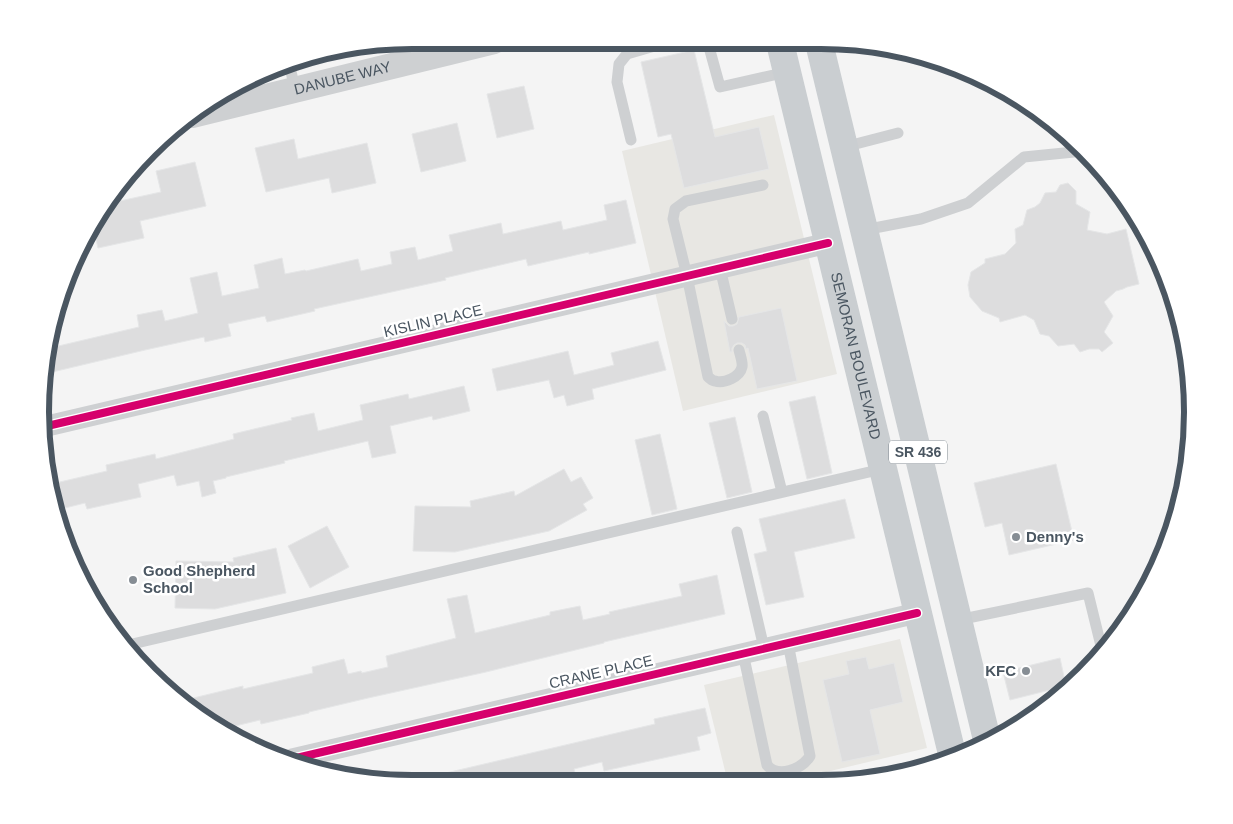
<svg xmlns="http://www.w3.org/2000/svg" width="1233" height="824" viewBox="0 0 1233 824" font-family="Arial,sans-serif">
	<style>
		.commercial { fill: #e8e7e3 }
		.building { fill: #ddddde; stroke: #e5e6e7 }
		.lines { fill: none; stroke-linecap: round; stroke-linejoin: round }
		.service { stroke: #ced0d2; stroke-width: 11 }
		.minor { stroke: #ced0d2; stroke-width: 21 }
		.tertiary { stroke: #ced0d2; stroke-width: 26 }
		.primary { stroke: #caced1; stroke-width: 28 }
		.cycleway-casing { stroke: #fff; stroke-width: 11 }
		.cycleway { stroke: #d6006c; stroke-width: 8 }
		.poi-dot { fill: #868d94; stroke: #fff; stroke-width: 2 }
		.labels { text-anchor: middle; stroke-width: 5; stroke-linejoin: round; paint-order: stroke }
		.shield { fill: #fff; stroke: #808990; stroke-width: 1 }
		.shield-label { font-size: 14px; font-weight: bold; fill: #4a5661 }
		.street-label { font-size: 15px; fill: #4a5661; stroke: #fff }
		.poi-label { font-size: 15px; font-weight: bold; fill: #4a5661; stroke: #fff; text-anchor: start }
		.rim { fill: none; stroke: #4a5661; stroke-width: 6 }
	</style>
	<rect width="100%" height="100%" fill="#f4f4f4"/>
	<!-- commercial -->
	<path class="commercial" d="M774,115l63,259 -154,37 -61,-260z
		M900,639l27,109 -147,35h-52l-24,-98z"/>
	<!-- building -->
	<path class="building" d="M694,50l21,87 44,-10 10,42 -85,19 -13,-54 -13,3 -17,-75z
		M524,86l10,43 -37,9 -10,-44z
		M457,123l9,38 -45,11 -9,-38z
		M294,139l4,20 69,-16 9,40 -44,10 -3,-15 -63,14 -11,-44z
		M195,162l11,44 -66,15 4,17 -46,10 -5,-21 13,-23 55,-12 -5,-21z
		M1068,183l8,8v13l14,8 -3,18 20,4 19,-5 13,55 -12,3 -4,2 -7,2 -12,11 9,14 -9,16 9,11 -11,9 -3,-3h-10l-9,3 -6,-8 -16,2 -9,-10 -9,-2 -6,-14 -9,-5 -25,7 -1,-4 -17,-7 -12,-14 -2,-12 3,-13 14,-9v-4l20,-5 11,-11 -1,-14 8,-4 4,-15 8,-3 5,-4 5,-10 11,-1 4,-7z
		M626,200l10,43 -47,11v-2l-61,14 -2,-7 -81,19 1,2 -132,29 1,2 -48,11 -2,-6 -37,8 3,12 -26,6 -1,-5 -59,13 -101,24 6,-26 89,-21 -2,-12 25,-5 3,11 33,-8 -8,-35 27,-6 5,24 37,-8 -5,-23 28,-7 3,16 20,-4 1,1 52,-12 3,12 31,-7 -2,-12 25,-5 3,13 35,-9 -4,-16 52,-12 2,11 58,-13 2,9 44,-10 -3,-15z
		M781,308l16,73 -40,8 -9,-41 -2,1 -1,-4 -3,-2h-5l-3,2 -2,3v4h-2l-6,-31 5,5h4l4,-2 2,-7z
		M658,341l8,29 -74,19 2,10 -27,7 -3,-11 -10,3 -5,-18 -52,11 -5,-22 76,-18 6,24 40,-10 -3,-12z
		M464,386l6,25 -37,9 -1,-4 -42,10 6,27 -24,5 -4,-17 -84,20 1,2 -59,14v1l-13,3 3,12 -14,4 -3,-16 -22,5 -3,-11 -36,9 3,13 -54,12 -2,-6 -28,7 -10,-25 60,-14 -1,-6 49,-11 1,5 78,-20 -1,-5 59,-14 -1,-2 23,-5 4,18 45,-11 -3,-15 48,-11 1,5z
		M815,396l17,77 -25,6 -18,-77z
		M735,417l17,75 -25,6 -18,-75z
		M660,434l17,75 -25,6 -17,-75z
		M1056,464l18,76 -65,15 -7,-32 -17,4 -11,-44z
		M564,469l7,13 10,-5 12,21 -10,6 4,6 -38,21 -94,21 -42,-1 2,-45 56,1 -1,-6 44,-10 1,5z
		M845,499l10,39 -61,14 10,45 -38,8 -12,-51 13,-3 -8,-32z
		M327,526l22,41 -39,21 -22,-42z
		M276,548l10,45 -71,16 -40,-1 1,-47 58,1 -1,-4z
		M717,575l8,39 -121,28v1l-118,29 -118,26 -59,14v1l-48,11 -1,-4 -37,9 -42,-28 62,-15v3l70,-16 -1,-6 32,-8 4,15 13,-3 1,2 26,-6 -2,-11 70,-18 -9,-39 20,-4 8,38 75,-18v-3l30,-6 3,14 27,-6 -1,-2 73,-16 -3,-12z
		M866,657l3,12 25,-6 9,39 -33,8 10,44 -38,8 -19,-82 26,-6 -3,-13z
		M1060,658l6,28 -56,14 -7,-28z
		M705,708l6,25 -14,4 3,13 -96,21 -2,-9 -28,7 3,13h-23l-1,-4 -11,2 -1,-2 -18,4 -90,-1v-5l222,-52 -1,-5z"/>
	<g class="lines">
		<!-- service -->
		<path class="service" d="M705,42l4,5 11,40 67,-15
			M289,62l6,28
			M631,140l-14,-58 2,-18 8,-10 38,-11 9,-1
			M844,147l54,-14
			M864,230l57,-11 47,-16 56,-46 60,-6
			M720,268l12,51
			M739,350c1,5 4,12 3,17 -2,10 -18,17 -27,14 -3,0 -5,-3 -7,-4l-21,-101 -14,-57 2,-10 11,-8 77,-16
			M763,416l19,76
			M737,532l27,116
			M958,620l130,-27 15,61
			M128,645l754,-176
			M743,653l24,112c11,14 35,4 43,-9l-22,-113"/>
		<!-- minor -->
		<path class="minor" d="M43,427l785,-184
			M292,759l625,-146"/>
		<!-- tertiary -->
		<path class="tertiary" id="s1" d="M192,115l302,-74"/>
		<!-- primary -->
		<g class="primary">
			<path id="s2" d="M780,43l173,715"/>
			<path d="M819,43l169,701"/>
		</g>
		<defs>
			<path id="cycleway" d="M43,427l785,-184
				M292,759l625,-146"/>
		</defs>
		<!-- cycleway casing -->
		<use href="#cycleway" class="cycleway-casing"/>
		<!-- cycleway -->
		<use href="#cycleway" class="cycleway"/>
	</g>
	<!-- markers -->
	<g class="poi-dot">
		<circle cx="1016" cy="537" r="5"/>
		<circle cx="133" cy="580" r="5"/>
		<circle cx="1026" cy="671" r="5"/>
	</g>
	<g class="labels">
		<!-- shield labels -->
		<rect class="shield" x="889" y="440.5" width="58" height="23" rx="4"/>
		<g class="shield-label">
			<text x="918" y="457">SR 436</text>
		</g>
		<!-- street labels -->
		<g class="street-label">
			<text dy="5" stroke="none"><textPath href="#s1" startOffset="155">DANUBE WAY</textPath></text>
			<text transform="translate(433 321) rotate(-13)" y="5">KISLIN PLACE</text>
			<text dy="5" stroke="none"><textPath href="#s2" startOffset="322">SEMORAN BOULEVARD</textPath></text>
			<text transform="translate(601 672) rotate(-13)" y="5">CRANE PLACE</text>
		</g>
		<!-- poi labels -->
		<g class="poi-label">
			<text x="1026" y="542">Denny's</text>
			<text x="143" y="576">Good Shepherd<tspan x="143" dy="17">School</tspan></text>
			<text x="1016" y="676" text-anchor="end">KFC</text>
		</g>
	</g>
	<!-- crop -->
	<path d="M0 0H1233V824H0ZM412 49H821A363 363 0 0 1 1184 412V412A363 363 0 0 1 821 775H412A363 363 0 0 1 49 412V412A363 363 0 0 1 412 49Z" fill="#fff" fill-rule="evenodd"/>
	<path class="rim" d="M412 49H821A363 363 0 0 1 1184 412V412A363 363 0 0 1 821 775H412A363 363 0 0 1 49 412V412A363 363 0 0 1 412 49Z"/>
</svg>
